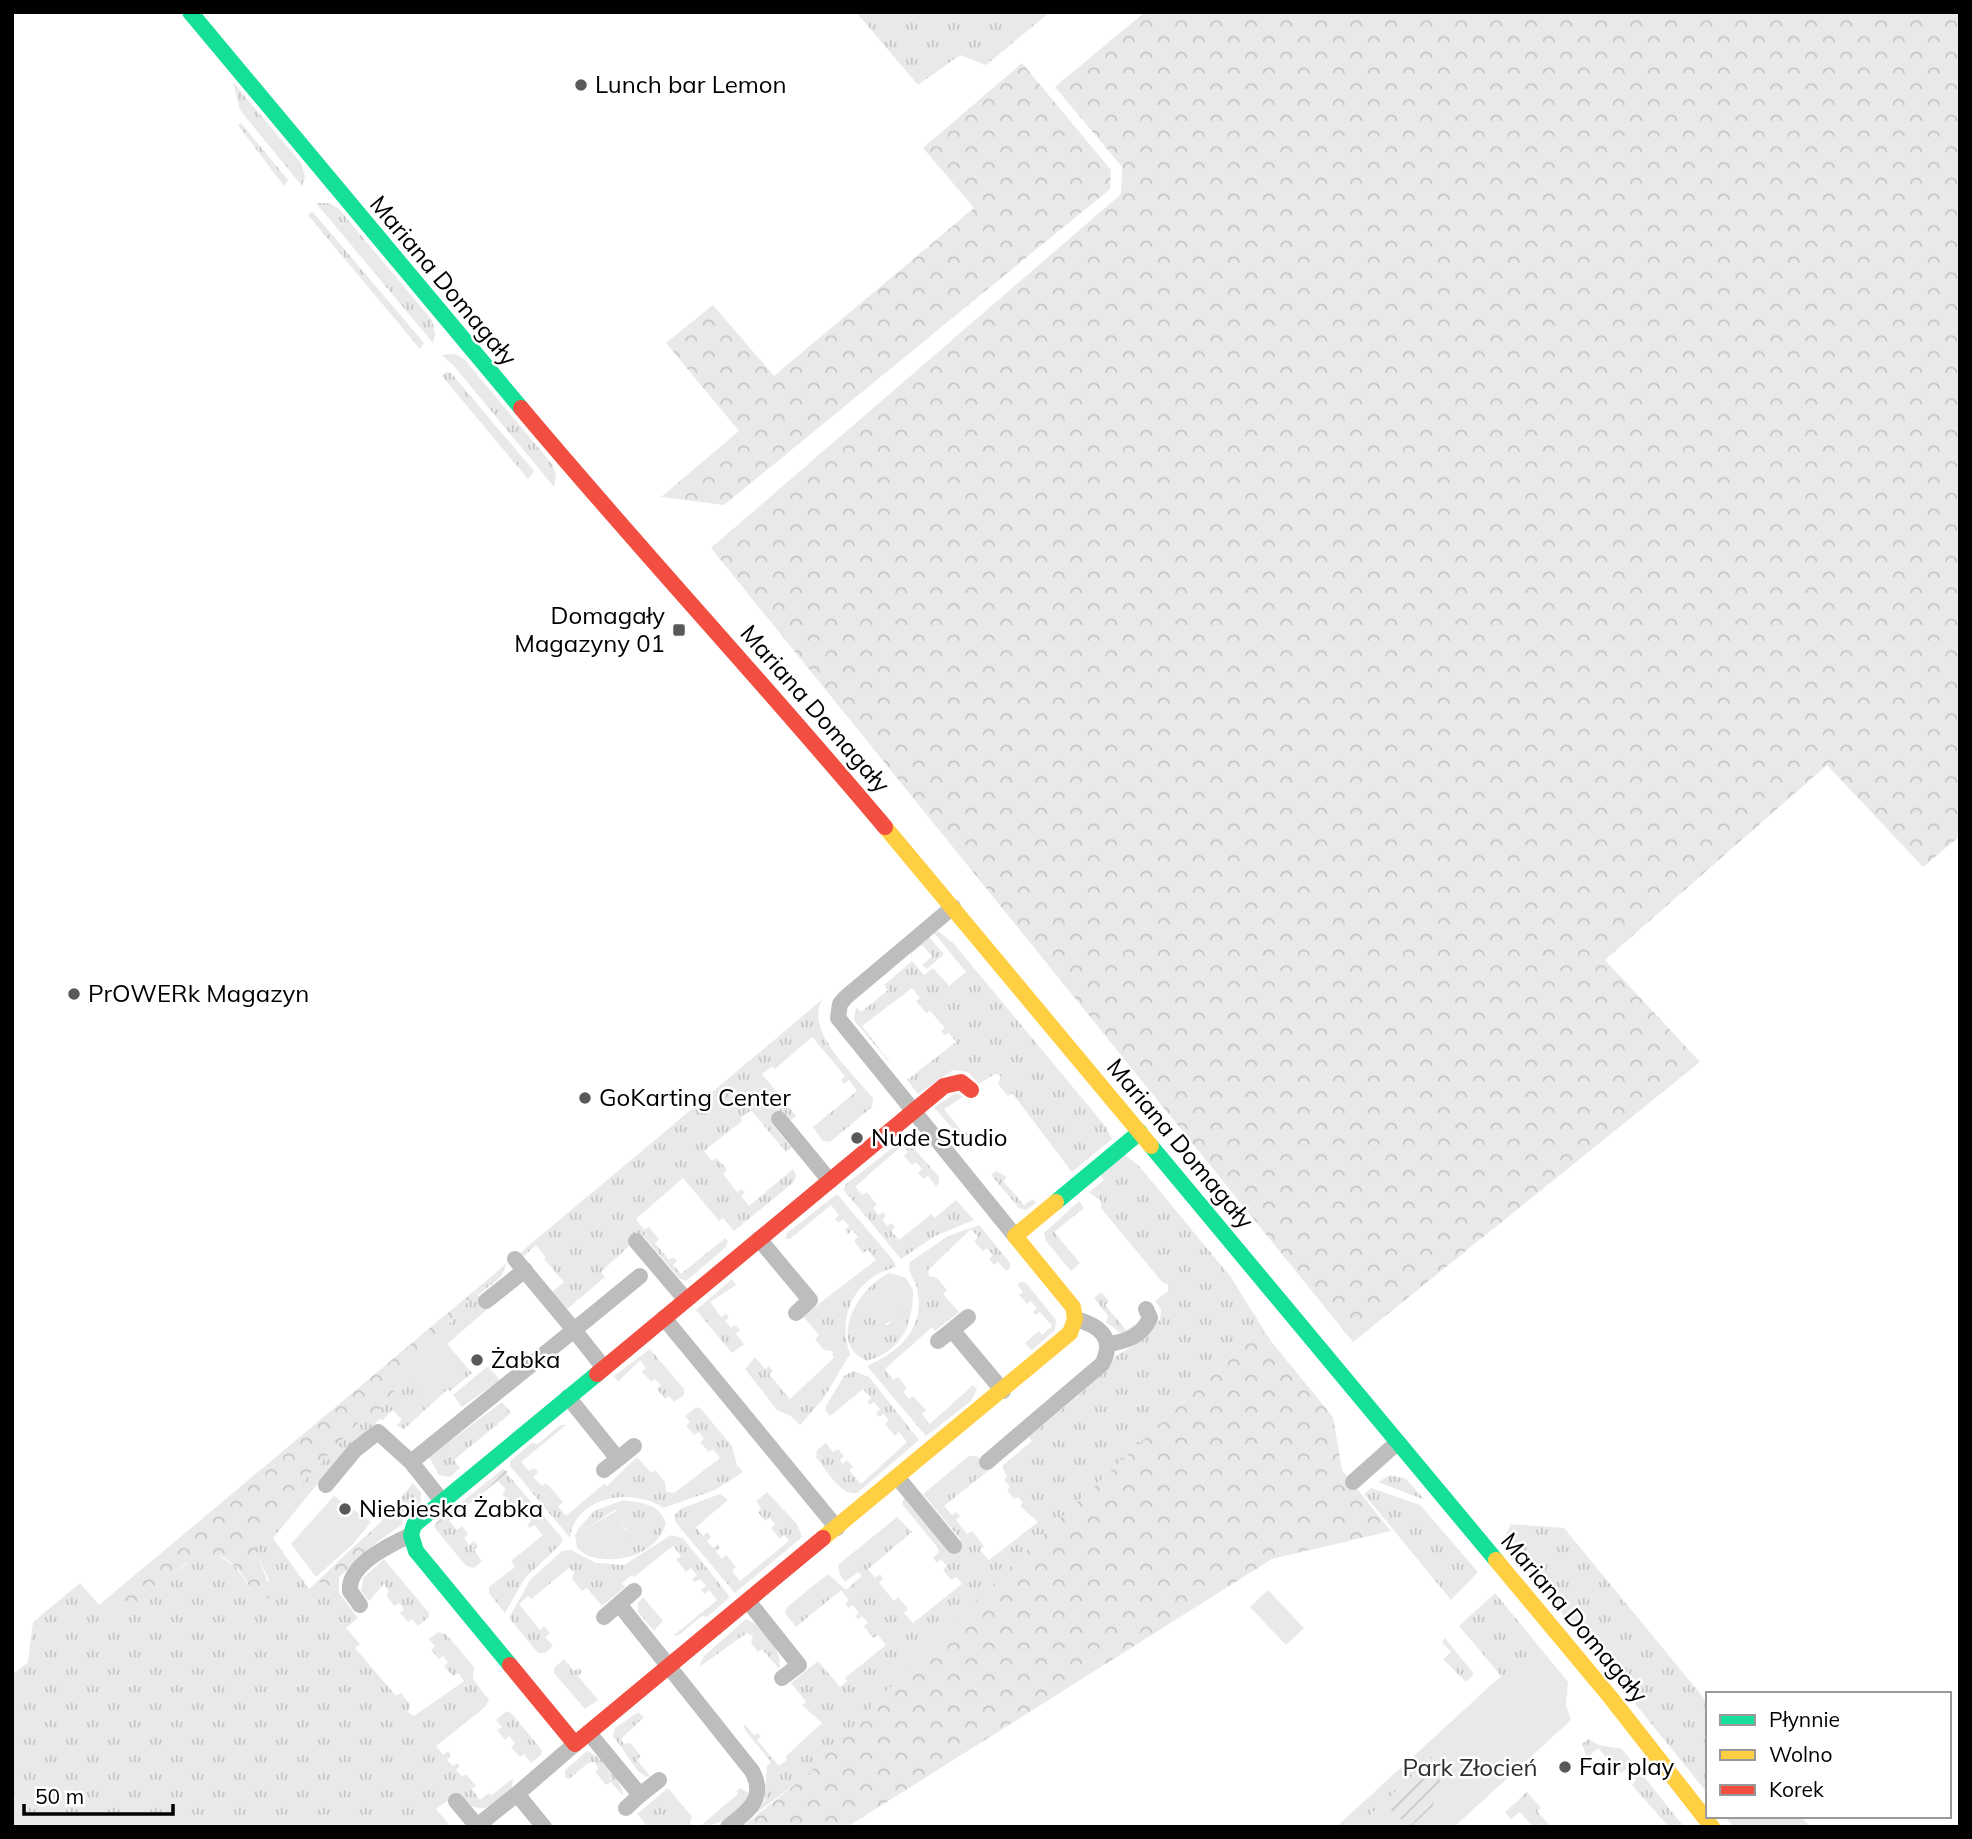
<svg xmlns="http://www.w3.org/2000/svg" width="1972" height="1839" viewBox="0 0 1972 1839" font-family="Mulish,sans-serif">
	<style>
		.grass { fill: url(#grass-tufts) }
		.forest { fill: url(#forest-crowns) }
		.park { fill: #e9e9e9 }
		.garden { fill: url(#garden-furrows) }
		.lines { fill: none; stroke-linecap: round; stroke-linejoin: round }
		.street { stroke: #bdbdbd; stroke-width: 16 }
		.fast { stroke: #16e098; stroke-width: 16 }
		.slow { stroke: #ffcf43; stroke-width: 16 }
		.jam { stroke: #f24e42; stroke-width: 16 }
		.poi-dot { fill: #595959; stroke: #fff; stroke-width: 2.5 }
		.labels { text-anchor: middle; stroke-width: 5; stroke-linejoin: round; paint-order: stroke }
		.poi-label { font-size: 24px; fill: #000; stroke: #fff; text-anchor: start }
		.street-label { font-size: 24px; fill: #000; stroke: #fff }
		.park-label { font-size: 24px; fill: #2e2e2e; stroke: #fff }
	</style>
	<defs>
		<pattern id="grass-tufts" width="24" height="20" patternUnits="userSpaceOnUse" patternTransform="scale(1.75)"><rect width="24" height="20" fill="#e9e9e9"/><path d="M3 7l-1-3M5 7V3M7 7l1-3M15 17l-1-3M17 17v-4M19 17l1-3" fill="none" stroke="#c6c6c6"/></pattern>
		<pattern id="forest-crowns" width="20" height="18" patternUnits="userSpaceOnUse" patternTransform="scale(1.75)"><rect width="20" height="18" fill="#e9e9e9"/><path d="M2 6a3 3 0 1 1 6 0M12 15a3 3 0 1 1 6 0" fill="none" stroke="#c6c6c6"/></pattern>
		<pattern id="garden-furrows" width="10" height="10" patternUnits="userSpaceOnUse" patternTransform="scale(1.75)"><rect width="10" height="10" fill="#e9e9e9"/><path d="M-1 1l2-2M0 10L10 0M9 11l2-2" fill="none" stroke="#c6c6c6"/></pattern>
	</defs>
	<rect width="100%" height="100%" fill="#fff"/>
	<!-- grass -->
	<path class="grass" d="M856,12h194l-64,53 -26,-10 -42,30z
		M233,82l68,81 4,14 -3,9 -62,-76z
		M241,123l47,57 -4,6 -46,-61z
		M316,203h13l9,5 94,112 3,14 -2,9z
		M312,211l112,132 -4,6 -112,-134z
		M455,354l9,5 89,106 3,11 -2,11 -100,-121 -12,-11z
		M446,372l5,1 83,98 -6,8 -86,-103z
		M938,931l15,12 153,184 6,12 -40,33 -60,-79 -4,3 -10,-12 3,-7 -5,-4 -17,11 -11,-12 -15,-2 -35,24 -11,-14 49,-38 -7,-9 -4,2 -4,-4 4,-3 -15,-17 -4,2 -10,-12 4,-3 -8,-10 -50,38 33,43 -41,-49 2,-13 5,5 27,-22 -4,-5 27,-23v-10l18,-15 15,17 -17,15 -5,-4 10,-9 -10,-11 -10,8 -1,7 13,15 9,-7 16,18 17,-14 -32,-39z
		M823,999c-21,30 32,77 50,99l-1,9 -42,35 -7,-1 -10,-14 44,-36 -8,-11 -5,4 -3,-4 4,-4 -33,-39 -37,32 -3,-3 -10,8 34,42 -5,4 -7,-8 -13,11 20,24 -5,5 -35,-42 -10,8 1,3 -38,30 8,10 5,-3 10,12 -4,4 14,18 5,-3 3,4 -4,3 8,10 44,-37 3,6 -2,7 -60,49 -11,-13 -4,3 -36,-43 -47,41 8,11 5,-3 10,12 -4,4 14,17 5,-3 3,4 -4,4 8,9 44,-36 3,3 -2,6 -40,34 -7,-3 -37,-44 -41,38 4,5 -38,32 -15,-17 12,-10 -20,-23 2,-2 -10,-12 -13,12 -3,-4z
		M956,1093l7,4 -19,12 20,25 5,-3 4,5 -4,3 4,4 -5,4 -34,-40z
		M905,1138l34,39v6l-3,3 -8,-10 -5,3 -5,-6 4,-4 -6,-7 -4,3 -8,-9 4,-4 -7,-8 -46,42 7,9 5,-3 10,13 -4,3 5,7 5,-3 3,4 -4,3 5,7 5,-3 3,4 -4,4 8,9 32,-26 4,4 21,-18 18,20 -39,16 -34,23 -58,-70z
		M1125,1155l14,11 91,110 42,67 -12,-13 -209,197 -243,247 -70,53c35,-29 25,-21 29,-61l4,-4 -26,-32 -1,-6 10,11 4,-2 3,4 -4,3 22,26 8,-6 -2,-3 37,-34 -20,-18 4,-3 -15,-19 27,-22 22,26 7,-6 -2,-3 41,-33 -8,-10 -5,3 -9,-12 4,-3 -6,-7 -4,3 -3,-2 4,-4 -6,-8 -5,3 -3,-4 4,-4 -8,-10 -45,37 -11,-14 2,-6 41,-33 18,16 16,-14 -4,-4 -13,10 -5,-7 -2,-10 59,-48 15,15 -44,37 7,9 5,-4 3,5 -4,4 15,18 4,-4 10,12 -4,4 9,10 49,-39 -6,-7 -5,3 -8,-10 4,-4 -6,-7 -4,4 -4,-5 6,-6 -1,-4 -36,-44 2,-6 44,53 13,-11 -38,-46 46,-38h8l12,14 -45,36 8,9 4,-3 4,4 -4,4 11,14 5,-3 12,15 -4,4 9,10 49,-38 -18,-16 3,-3 -5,-6 -4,2 -7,-9 3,-3 -6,-7 3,-3 -5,-11 30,-25 -3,-4 49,-41 38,-40 18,-11 26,-25 1,-11 -6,-8 13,-10 1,-6 -7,-3 -61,-74v-7l-12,-9 15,-12 -4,-6z
		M996,1171l11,6 -4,4 21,24 9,-6 3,4 -10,7 -7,-2 -28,-33z
		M837,1194l56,66 3,7c-40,10 -60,48 -46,87l-27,45 -23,26 -9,-9 -14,-6 -32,-41 10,-12 10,12 4,-3 4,5 -4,3 21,25 44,-41 -2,-7 -8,-1 -9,-11 4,-4 -16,-19 73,-56 -8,-10 -5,3 -9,-12 4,-4 -6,-7 -4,4 -3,-4 4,-4 -6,-7 -5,4 -3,-4 4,-4 -8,-10 -41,34h-5l2,-6z
		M1079,1201l5,7 -30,24 26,31 -9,8 -25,-30 -2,-8z
		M979,1225l31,38v5l-4,3 -8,-9 -4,3 -5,-6 4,-4 -6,-7 -4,3 -9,-10 4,-4 -7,-8 -43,41 1,6 8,2 10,12 -4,4 16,18 -24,19 -3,-4 -47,42 8,11 5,-3 9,11 -4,4 6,7 4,-3 13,14 -4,4 8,10 43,-39 4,4 -6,12 -45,35 -59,-70c33,-15 59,-38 50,-78 -3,-10 -10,-16 -7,-26l38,-26z
		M507,1263l-6,14 -23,18 11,13 -42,36 25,29 -22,18 -2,-2 -44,40 -7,-3 5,-7 -10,-9 -9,10 -3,-1 -32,28 -75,91 36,51 72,-67 32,-39 8,10v11h-9l-11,10 2,10 -26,18 -38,35v16l19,25 -12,10 14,16 -5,4 41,48 5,-3 9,12 -2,7 6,4 50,-35 -6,-8 -5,3 -9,-10 4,-4 -5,-6 -4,3 -8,-9 4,-4 -6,-7 9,-7 8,2 28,33 -1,12 16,21 -4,7 -49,39 7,9 5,-4 3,5 -4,4 6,6 4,-3 3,3 -4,4 6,7 4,-3 10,12 -4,3 8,11 9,-7 3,2 21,-17 -1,11c-8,6 -18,18 -29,19 -24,1 -16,-23 -47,1l15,18h-439v-152l16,-13 5,-40 47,-39 19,22 82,-37 15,-11 19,-3 19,11 22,31 13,-16 -15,-32 -1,-14 106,-112 19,-11 102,-125z
		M890,1273l1,6 -21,36 10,9 8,1 25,-35c0,34 -10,60 -46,71 -41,-17 -9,-75 23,-88z
		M732,1279l4,6 -26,17 11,15 5,-4 3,5 -4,3 6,7 4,-3 5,5 -4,4 8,10 -12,9 -36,-43z
		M1022,1282l4,1 30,37 -1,10 -23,20 -7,-7 14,-12 3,4 10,-9 -12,-14 -4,3 -3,-3 4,-4 -6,-7 -4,3 -8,-9 4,-3 -6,-8z
		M1101,1292l8,9 -4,4 21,25 15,-9 -5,8 -14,5 -16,-12 2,-6 -14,-18z
		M650,1349l34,40v6l-10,7 -5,-6 -4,3 -8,-10 4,-3 -6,-7 -4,3 -9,-11 4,-3 -6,-8 -22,22 -4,-6z
		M488,1366l12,14 -38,27 -9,-12z
		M853,1371l16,6 50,63 -62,53c-17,3 -31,-24 -41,-36l1,-7 9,-7 7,9 5,-3 6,7 -4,4 3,4 4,-4 6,7 -4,3 12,14 46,-42 -8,-10 -4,4 -10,-12 4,-3 -5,-7 -5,3 -3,-4 4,-4 -6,-7 -4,3 -3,-3 4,-4 -8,-9 -33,27 -4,-5v-5l18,-30z
		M502,1402l9,11 -57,47 6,8 -10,9 -11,-2 -10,-18z
		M696,1407l5,2 31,37 5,19 6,7 -28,18 -52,18c-29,-21 -88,-12 -93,30l-60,-72v-5l22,-18 6,1 22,-19h6l-45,37 8,9 5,-3 4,4 -5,5 9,9 4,-3 17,19 -5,4 8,10 38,-32 3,2 30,-29 14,16 4,-3 10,12 1,10 8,1 46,-35 -7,-9 -4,3 -9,-10 4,-3 -5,-7 -5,3 -8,-9 4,-4 -5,-6z
		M503,1469l60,70 -3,6 -35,33 -20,35 -16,-20v-6l26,-20 -4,-6 32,-26 -8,-10 -5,3 -3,-3 4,-4 -6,-7 -4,3 -3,-3 4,-4 -6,-7 -4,3 -10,-12 4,-4 -8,-9 -50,38 9,11 5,-4 6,8 -4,4 5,7 5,-4 4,5 -4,4 8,11 -8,7 -8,-2 -32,-39 2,-4z
		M1390,1475l16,4 19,21 -47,-18z
		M1371,1488l49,17 58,67 -27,28 -87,-106z
		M767,1492l30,32 5,13 -67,56 -59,-70 -2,-7 6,-7 40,-15 8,6 -32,27 7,9 5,-4 3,5 -4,4 6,7 5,-4 2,3 -4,5 6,7 4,-4 10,12 -4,4 8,10 49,-40 -5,-6 -4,4 -9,-11 4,-3 -5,-7 -5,3 -7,-9 3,-4 -5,-7z
		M623,1500c17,3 37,3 43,23 -9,33 -52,43 -80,32l24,-5 18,-20 -8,-4 3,-7 -7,-10 -30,20 -6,-2 14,-16z
		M1511,1524l53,4 144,175v91l-205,-254z
		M671,1535l12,3 47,59 -23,20 -5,-1 -23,19 -6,1 44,-36 -8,-10 -4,4 -4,-4 5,-4 -6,-7 -5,3 -3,-3 5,-4 -6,-7 -5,4 -10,-13 5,-3 -8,-10 -39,31 -2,-2 -10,8 3,4 -23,19 -15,-18 -5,3 -10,-12 2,-7 -5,-4 -38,31 -3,-3 -9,8 21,26 4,-4 6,7 -5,4 8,9 -8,7h-7l-29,-35 21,-38 32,-29 9,-1 25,13 28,2z
		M384,1559l45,54 -1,5 -10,8 -6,-7 -4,3 -8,-9 4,-4 -5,-6 -5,3 -8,-11 3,-3 -5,-8 -15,17 -8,-10 2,-13z
		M1495,1593l51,62 -189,172h-21l165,-151 -42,-50z
		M643,1597l20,24 -9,10 -16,-19v-9z
		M746,1619c15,5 39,34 33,50l-17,-20 -4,3 -7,-9 2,-7 -6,-3 -48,34 5,-11z
		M1445,1638l29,36 -8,8 -23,-23 8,-7 -9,-10z
		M564,1659l10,12 5,-3 3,4 -4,4 20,24 -13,9 -31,-36v-5z
		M507,1711l5,3 30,36 -1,5 -10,8 -7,-9 -4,3 -9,-10 4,-4 -6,-7 -4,4 -8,-10 5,-3 -6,-7z
		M638,1712l6,5 -23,22 3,5 6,-1 11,13 -4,4 13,16 -4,1 -8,-6 -25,-35 2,-8z
		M1588,1739l11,6 23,4 62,78h-15l-37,-42 4,-5 -10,-11 -5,4 -23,-25 -11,10 -5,-14z
		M587,1751c13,4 36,31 36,45l-12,-14 -5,3 -10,-12 2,-6 -4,-5 -6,1 -19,16 -4,-2v-7z
		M668,1788l24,29 -2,5 3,5h-45l-11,-13z
		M740,1788l9,5c-7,19 -31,34 -50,34l39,-33 -1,-3z
		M1527,1792l14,16 -4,3 14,16h-18l-13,-15 -9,7 -6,-7z
		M1725,1816h76l9,11h-77z"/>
	<!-- forest -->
	<path class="forest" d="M1145,12h815v824l-37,31 -96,-102 -222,195 95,102 -347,280 -642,-794 410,-354 1,-27 -67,-80z
		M1022,63l89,107 -1,19 -386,316 -63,-8 78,-66 -73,-88 47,-38 61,71 200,-168 -51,-60z
		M480,1286l-102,125 -19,11 -106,112c1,23 16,40 17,64l-14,-1c-7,-10 -13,-24 -22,-32 -33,-31 -71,19 -95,40h-40z
		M1261,1329l72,88 9,53 49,61 -119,28 -425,268h-105l66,-53 108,-114 135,-133z
		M365,1536l8,9 -46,42 -6,-3 -2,-4z"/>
	<!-- park -->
	<path class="park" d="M890,1273l16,5 7,12 -18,28 -13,8 -10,-10 -11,-2 -2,-6 32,-29z
		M447,1344l20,24 -39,34 -20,-23z
		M334,1496l37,26 -18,22 -37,33 -25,-33z
		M619,1509l5,5 -4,12 11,8c-12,15 -27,18 -45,21l-9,-7 -2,-13 4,-8 7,2z
		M1268,1590l36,38 -18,17 -36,-38z
		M1546,1655l22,27 -2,23 5,15 -117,107h-97z"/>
	<!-- garden -->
	<path class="garden" d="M905,1138l3,2 -62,55 -1,-10z
		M503,1469l5,3 -71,59 -1,-8z
		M1433,1757l11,7 -11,42 -23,21 -23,-20 -1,-7z"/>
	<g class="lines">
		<!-- street -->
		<path class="street" d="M953,907l-107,90 -6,7 -2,14 177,218
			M779,1119l51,62
			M759,1239l51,61 -14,13
			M636,1241l50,59
			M515,1259l59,71 66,-54
			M486,1301l39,-31
			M664,1318l173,210
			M952,1330l16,-13
			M938,1341l14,-11 51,61
			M1109,1344c18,-3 33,-8 41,-26l-4,-9
			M568,1397l50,62 -14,11
			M618,1459l16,-13
			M987,1462l115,-98c14,-26 -3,-39 -27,-45
			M898,1478l56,68
			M1353,1482l45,-40
			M326,1485l29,-35 23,-18 33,30
			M442,1501l-31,-39 163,-132 30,38
			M748,1601l51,64 -17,13
			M619,1604l15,-13
			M360,1605l-10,-14c-3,-26 41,-47 61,-56
			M604,1617l15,-13 133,167c15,27 -4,40 -24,56
			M589,1733l51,62 19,-15
			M456,1801l21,25 40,-32
			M626,1808l14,-13
			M544,1827l-27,-33 58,-50"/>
		<!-- fast -->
		<path class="fast" d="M190,12l331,396
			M1151,1146l345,414
			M1056,1202l84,-70
			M510,1665l-94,-114 -5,-16 3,-10 183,-151"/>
		<!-- slow -->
		<path class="slow" d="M885,827l266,319
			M823,1538l247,-205 5,-14 -2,-12 -58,-71 41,-34
			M1496,1560l115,138 101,129"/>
		<!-- jam -->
		<path class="jam" d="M521,408c119,142 245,277 364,419
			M597,1374l347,-288 17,-4 10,8
			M510,1665l65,79 248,-206"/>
	</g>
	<!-- markers -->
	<g class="poi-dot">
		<circle cx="581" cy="85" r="7"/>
		<rect x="672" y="623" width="14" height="14" rx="3.5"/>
		<circle cx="74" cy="994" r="7"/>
		<circle cx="585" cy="1098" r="7"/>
		<circle cx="857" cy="1138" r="7"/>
		<circle cx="477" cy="1360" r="7"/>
		<circle cx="345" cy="1509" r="7"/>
		<circle cx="1565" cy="1767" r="7"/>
	</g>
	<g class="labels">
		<!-- poi labels -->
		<g class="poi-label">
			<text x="595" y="93">Lunch bar Lemon</text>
			<text x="665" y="624" text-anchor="end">Domagały<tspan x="665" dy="28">Magazyny 01</tspan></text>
			<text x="88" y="1002">PrOWERk Magazyn</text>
			<text x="599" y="1106">GoKarting Center</text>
			<text x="871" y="1146">Nude Studio</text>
			<text x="491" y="1368">Żabka</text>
			<text x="359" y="1517">Niebieska Żabka</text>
			<text x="1579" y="1775">Fair play</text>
		</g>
		<!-- street labels -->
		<g class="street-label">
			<text transform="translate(443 281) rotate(50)" y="8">Mariana Domagały</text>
			<text transform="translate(815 709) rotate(49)" y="8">Mariana Domagały</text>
			<text transform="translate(1180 1144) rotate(50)" y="8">Mariana Domagały</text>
			<text transform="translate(1574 1618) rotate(50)" y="8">Mariana Domagały</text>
		</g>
		<!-- park labels -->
		<g class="park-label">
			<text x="1470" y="1776">Park Złocień</text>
		</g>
	</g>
	<!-- border -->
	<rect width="1972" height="1839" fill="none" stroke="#000000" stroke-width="28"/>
	<!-- legend -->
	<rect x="1706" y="1692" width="245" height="126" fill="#ffffff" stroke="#999999" stroke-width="2"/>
	<rect x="1720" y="1715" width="35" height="10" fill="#16e098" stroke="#999999" stroke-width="2"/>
	<text x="1769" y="1727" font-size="21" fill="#000000">Płynnie</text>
	<rect x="1720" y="1750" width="35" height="10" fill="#ffcf43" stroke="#999999" stroke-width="2"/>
	<text x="1769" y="1762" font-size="21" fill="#000000">Wolno</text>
	<rect x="1720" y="1785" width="35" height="10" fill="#f24e42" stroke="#999999" stroke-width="2"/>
	<text x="1769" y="1797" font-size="21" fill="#000000">Korek</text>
	<!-- scale -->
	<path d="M24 1804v10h149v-10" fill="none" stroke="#000000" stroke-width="3.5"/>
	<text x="35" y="1804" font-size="21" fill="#000000" stroke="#ffffff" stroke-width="5" paint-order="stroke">50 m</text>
</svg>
